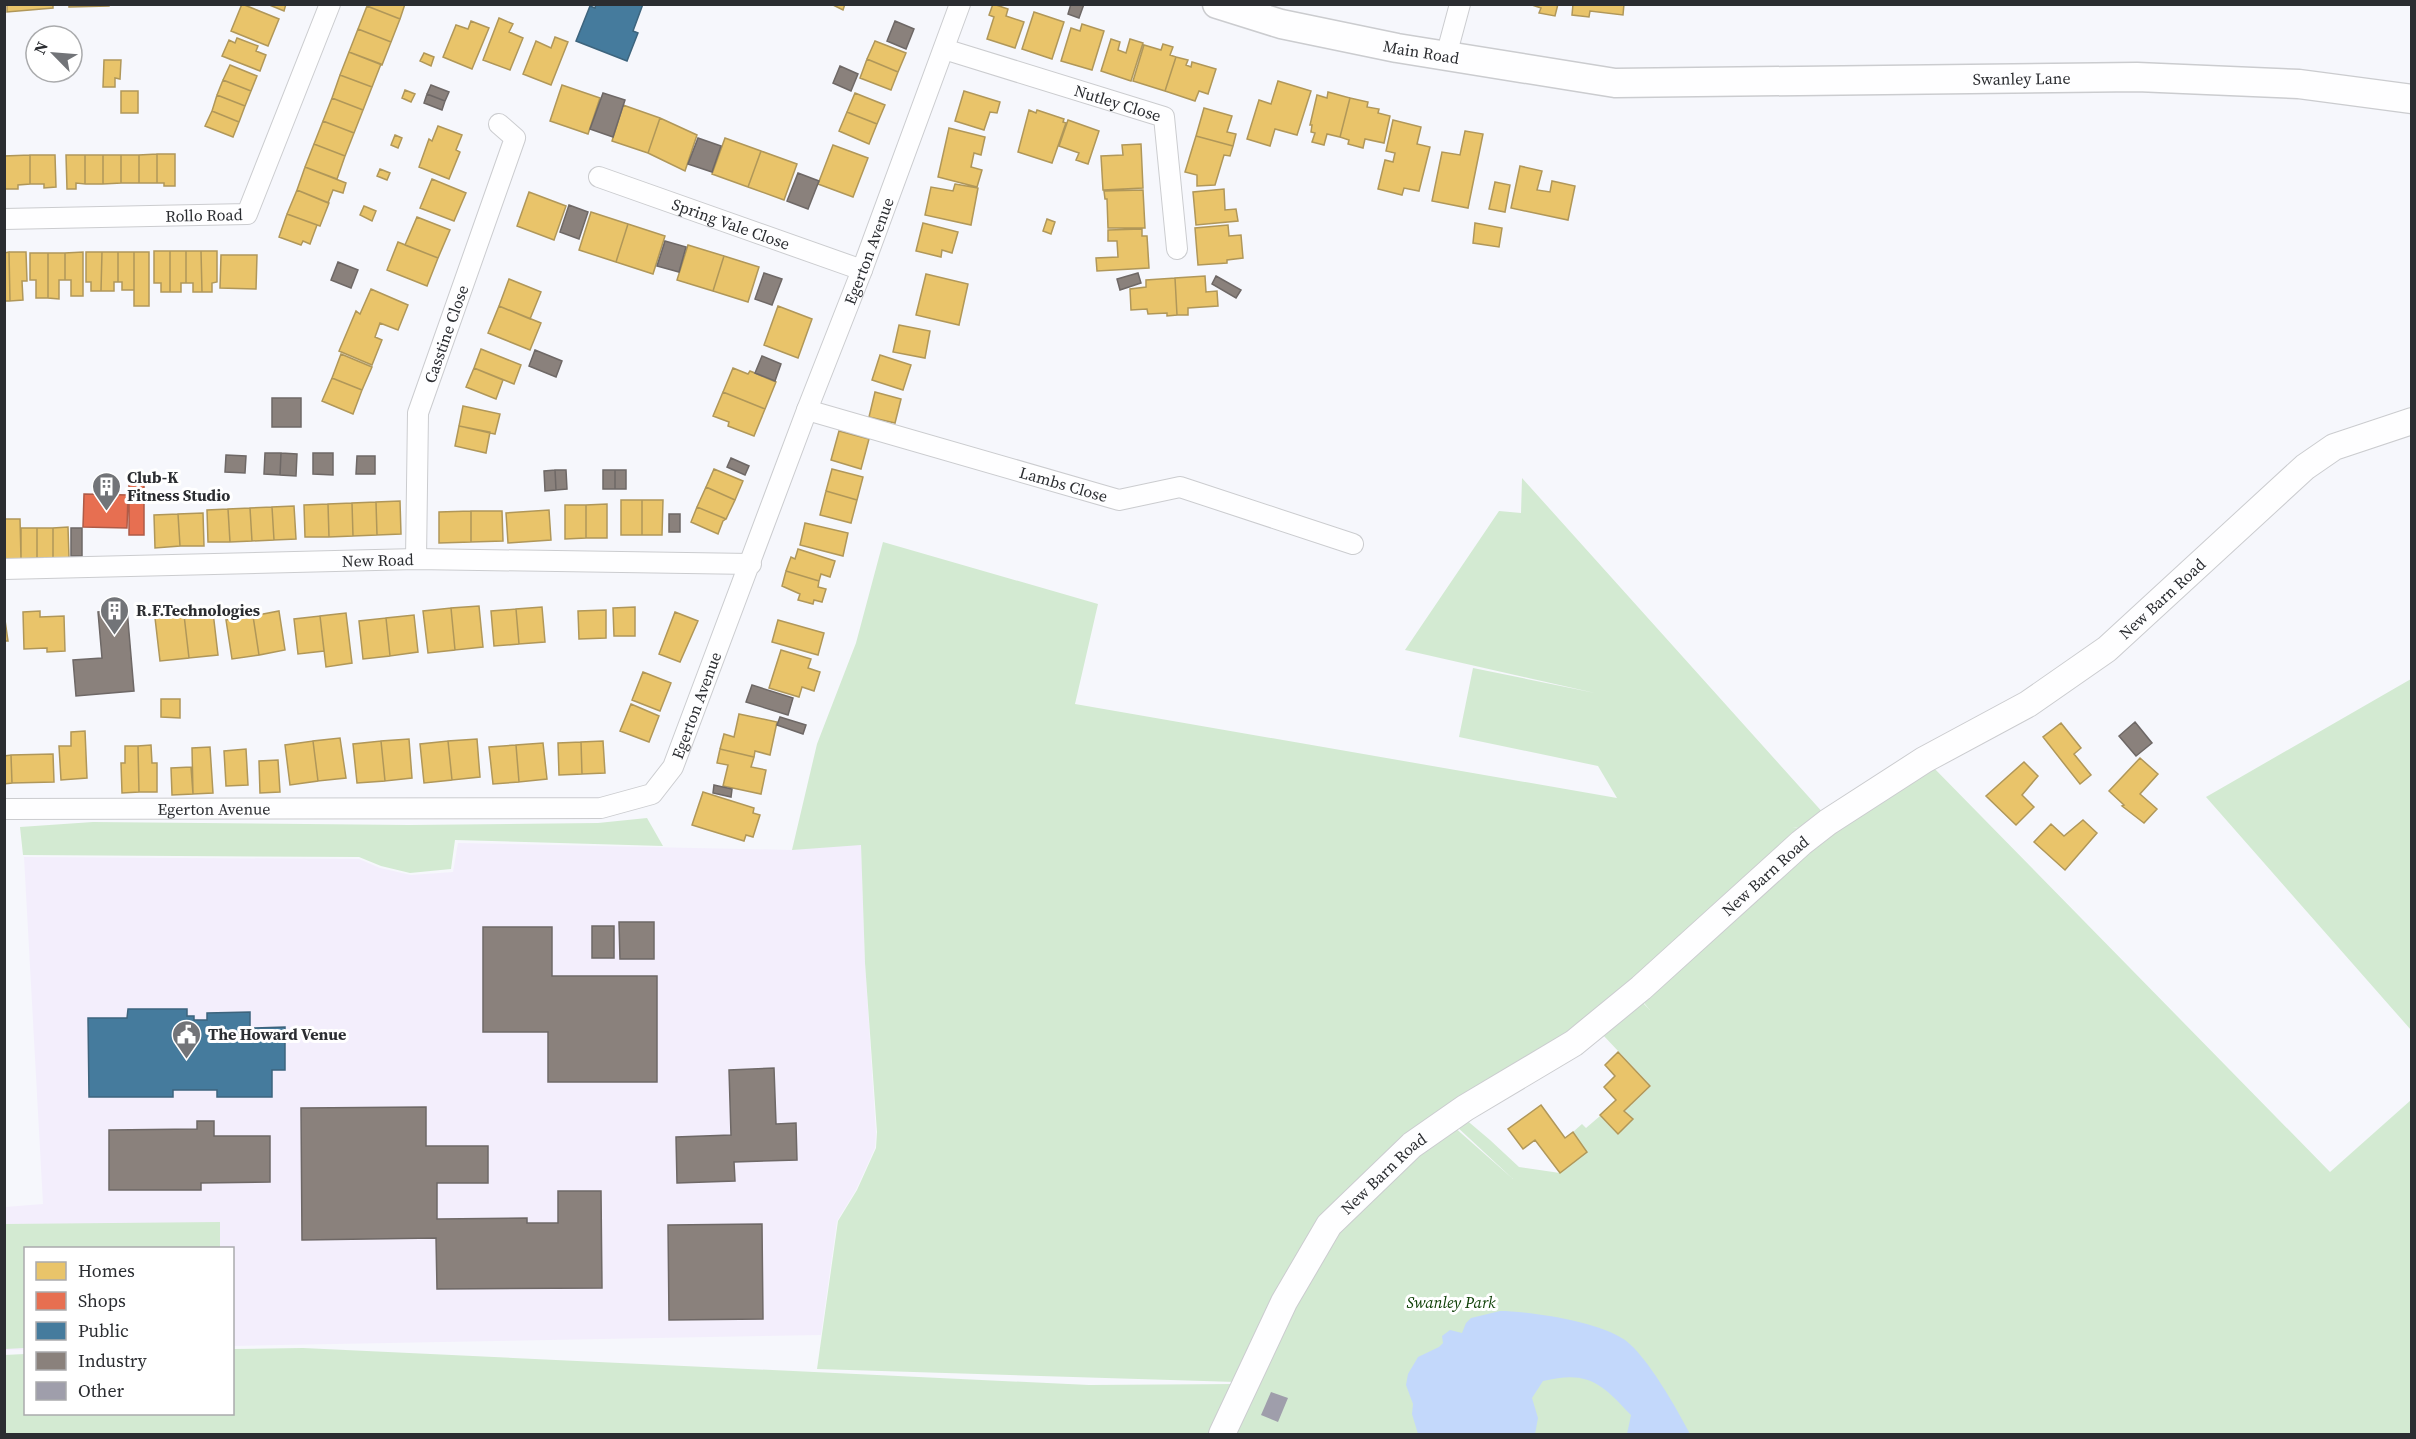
<svg xmlns="http://www.w3.org/2000/svg" width="2416" height="1439" viewBox="0 0 2416 1439" font-family="'Source Serif 4',serif">
	<style>
		.industrial { fill: #f3eefc }
		.green { fill: #d3ead2 }
		.water { fill: #c3d8fb }
		.homes { fill: #e9c46a; stroke: #b09759; stroke-width: 1.5 }
		.shops { fill: #e76f51; stroke: #af5b47; stroke-width: 1.5 }
		.public { fill: #457b9d; stroke: #3d647d; stroke-width: 1.5 }
		.industry { fill: #8a817c; stroke: #6e6866; stroke-width: 1.5 }
		.building { fill: #9f9eab }
		.lines { fill: none; stroke-linecap: round; stroke-linejoin: round }
		.minor-casing { stroke: #cbcccf; stroke-width: 22 }
		.tertiary-casing { stroke: #cbcccf; stroke-width: 28 }
		.secondary-casing { stroke: #cbcccf; stroke-width: 31 }
		.minor { stroke: #fefeff; stroke-width: 20 }
		.tertiary { stroke: #fefeff; stroke-width: 26 }
		.secondary { stroke: #fefeff; stroke-width: 28 }
		.labels { text-anchor: middle; stroke-width: 6; stroke-linejoin: round; paint-order: stroke }
		.street-label { font-size: 16px; fill: #2b2d31; stroke: #fff }
		.poi-label { font-size: 16px; font-weight: bold; fill: #2b2d31; stroke: #fff; text-anchor: start }
		.park-label { font-size: 16px; font-style: italic; fill: #0f4007; stroke: #fff }
	</style>
	<rect width="100%" height="100%" fill="#f6f7fc"/>
	<!-- industrial -->
	<path class="industrial" d="M861,841l4,122 11,170 -1,15 -19,42 -19,31 -16,114 -588,11 -1,-98h-206l-1,102h-20v-143l38,-3 -19,-347 335,2 21,9 31,7 42,-3 5,-29 334,7z"/>
	<!-- green -->
	<path class="green" d="M1522,478l303,337 -21,14 -12,-2 12,3 -198,178 -243,171 -127,203 -419,-13 21,-148 19,-31 19,-42 1,-16 -12,-169 -4,-118 -69,5 25,-106 39,-101 27,-101 215,62 -23,100 542,94 -19,-32 -139,-29 14,-69 122,25 -190,-43 94,-139 22,2z
		M2411,679v351l-205,-233z
		M1929,763l401,409 81,-72v334h-1177l57,-132 48,-76 114,-100 60,53 -58,-54 9,-7 26,22 29,27 41,6 27,-21 -14,-20 9,-8 4,4 14,-12 18,18 15,-15 -8,-8 26,-25 -48,-51 38,-34 9,9 -11,-13 175,-157z
		M647,818l16,28 -208,-6 -4,29 -41,4 -29,-7 -22,-9 -336,-2 -3,-28 73,-5 316,3 189,-2z
		M220,1222v26h-194l-1,100 -20,1v-125z
		M303,1348l786,37 146,-1 -22,50h-1208l-1,-79 21,-1 1,60h206l1,-65z"/>
	<!-- water -->
	<path class="water" d="M1500,1311c30,0 100,11 125,29 22,16 52,69 65,94h-63l4,-19c-30,-32 -43,-45 -88,-34l-11,17 6,20 -3,16h-117l-6,-20 1,-10 -7,-19 2,-11 10,-17 21,-10 4,-4 -1,-7 8,-6 12,3 4,-10 5,-5z"/>
	<!-- homes -->
	<path class="homes" d="M7,4h46v4l-46,4z
		M69,4h40v2l-40,1z
		M242,4l37,15 -11,27 -37,-15z
		M267,4h19l-2,7z
		M368,4h37l-5,15 -33,-13z
		M831,4h14l-2,6z
		M993,4l15,5 -2,7 18,6 -9,26 -28,-9 7,-22 -5,-2z
		M1529,4h29l-3,12 -16,-3 2,-5z
		M1573,4h51l-1,11 -33,-4 -1,6 -17,-2z
		M367,6l33,13 -9,23 -33,-13z
		M1034,12l30,10 -12,37 -30,-10z
		M499,18l14,6 -4,8 14,6 -13,32 -27,-10z
		M471,21l18,7 -17,41 -29,-12 13,-32 12,4z
		M1082,24l22,7 -12,39 -31,-9 10,-33 9,3z
		M358,29l33,13 -9,23 -33,-13z
		M555,37l13,5 -17,43 -28,-11 13,-33 15,7z
		M237,38l21,8 -2,5 10,4 -6,16 -38,-15 7,-16 6,3z
		M1111,39l9,3 -2,8 8,3 4,-14 13,4 -12,38 -30,-10z
		M875,41l31,12 -8,19 -31,-13z
		M1163,44l10,3 -3,8 6,2 -11,34 -32,-10 11,-36 17,5z
		M349,52l32,12 -9,23 -32,-12z
		M424,53l10,4 -3,9 -11,-5z
		M1176,57l12,3 -2,5 5,2 1,-5 24,7 -8,25 -9,-3 -4,10 -30,-10z
		M867,59l31,13 -7,18 -31,-12z
		M104,60h17l-1,19 -5,-1v9h-12z
		M230,65l27,11 -6,15 -28,-11z
		M340,75l32,12 -9,23 -31,-12z
		M223,80l28,11 -6,15 -28,-11z
		M1278,81l33,10 -14,44 -22,-6 -5,17 -23,-7 12,-39 12,4z
		M562,85l38,13 -12,36 -38,-13z
		M405,90l10,4 -4,8 -9,-4z
		M121,91h17v22h-17z
		M964,91l36,11 -3,11 -7,-1 -6,18 -29,-9z
		M1328,92l22,6 -10,39 -13,-3 -3,11 -12,-3 3,-9 -4,-1 1,-7h-2l7,-30 10,3z
		M855,93l30,12 -8,19 -30,-12z
		M217,95l28,11 -6,16 -27,-11z
		M332,98l31,12 -9,23 -31,-12z
		M1350,98l18,4 -1,5 12,2 -1,4 12,3 -6,27 -19,-4 -2,9 -15,-4 1,-4 -9,-3z
		M623,105l37,13 -12,35 -36,-12z
		M1204,108l28,8 -5,16 9,2 -3,12 -37,-10z
		M1029,110l7,3 1,-3 27,9 -1,3 3,1 -14,40 -34,-11z
		M212,111l27,11 -6,15 -28,-11z
		M847,112l30,12 -8,20 -30,-13z
		M660,118l37,17 -12,36 -37,-18z
		M1068,120l31,11 -11,33 -12,-4 3,-7 -20,-7z
		M1393,120l28,7 -4,17 13,3 -11,44 -15,-3 -2,7 -24,-6 7,-29 8,2 2,-9 -9,-2z
		M323,121l31,12 -9,23 -31,-12z
		M438,126l24,9 -6,15 4,2 -11,27 -30,-12 10,-28 3,2z
		M949,128l36,9 -4,18 -7,-2 -3,14 11,3 -5,17 -39,-10z
		M1465,131l18,3 -15,74 -36,-7 10,-49 18,3z
		M395,135l7,3 -4,10 -7,-3z
		M1196,136l37,10 -3,10 -6,-1 -9,30 -18,1v-11l-12,-3z
		M725,138l36,13 -13,36 -36,-13z
		M314,144l31,12 -8,23 -32,-12z
		M1141,144l2,44 -40,2 -2,-34 22,-1 -1,-10z
		M833,145l35,13 -15,39 -35,-13z
		M761,151l36,13 -13,36 -36,-13z
		M157,154v29h-18v-28z
		M157,154h18v32h-11v-3h-7z
		M30,155h25l1,32 -12,1v-4h-14z
		M30,155v29l-12,1v4h-13l-1,-33z
		M66,155h19v29l-9,-1v6h-9z
		M85,155h18v29h-18z
		M103,155h18v28l-18,1z
		M121,155h18v28h-18z
		M1520,166l22,5 -5,19 13,2 2,-11 23,5 -7,34 -57,-12z
		M305,167l41,16 -3,10 -10,-3 -5,13 -31,-13z
		M380,169l10,4 -3,7 -10,-4z
		M432,179l34,14 -12,28 -34,-13z
		M1495,182l15,3 -5,27 -16,-3z
		M955,184l23,4 -7,37 -46,-10 6,-28 22,4z
		M1224,189l1,21 11,-1 2,12 -42,4 -3,-33z
		M297,190l32,13 -9,23 -33,-12z
		M1143,190l2,38h-37l-1,-29h-2l-1,-8z
		M529,192l37,14 -12,34 -37,-14z
		M364,206l12,5 -4,10 -12,-6z
		M591,212l37,12 -12,38 -37,-12z
		M287,214l30,11 -7,19 -7,-3 -2,4 -22,-8z
		M417,217l33,13 -12,28 -33,-13z
		M1047,219l8,3 -4,12 -8,-3z
		M923,223l35,9 -6,21 -10,-3 -1,7 -25,-6z
		M1475,223l27,5 -3,19 -26,-4z
		M628,224l37,12 -12,38 -37,-12z
		M1228,225l1,11 12,-1 2,23 -16,2v3l-29,2 -3,-37z
		M1142,229v7h5l2,32 -52,3 -1,-13 22,-1 -1,-16h-9v-11z
		M398,242l40,16 -11,28 -40,-16z
		M688,245l36,11 -11,35 -36,-11z
		M154,251h16v41h-9v-9h-7z
		M170,251h16v32h-5v9h-11z
		M186,251h15l1,41h-9v-9h-7z
		M201,251h16v31l-5,1v9h-10z
		M9,252h17l1,29h-5l1,19 -13,1z
		M9,252l1,49h-6v-48z
		M83,252v44h-12v-16h-6v-27z
		M86,252h16l-1,39h-10v-9h-5z
		M102,252h16v30h-4v9h-13z
		M118,252h16v38h-12v-8h-4z
		M134,252h15v54h-15z
		M30,253h18v45h-12v-18h-6z
		M48,253h17v27h-6v19l-11,-1z
		M221,255h36l-1,34 -36,-1z
		M724,256l35,11 -11,35 -35,-11z
		M926,274l42,10 -9,41 -43,-10z
		M1205,276l1,16 11,-1 1,15 -30,2v7h-11l-2,-37z
		M1175,278l2,37 -10,1v-3l-19,1 -1,-5 -16,1 -1,-21 16,-2v-7z
		M509,279l32,13 -11,27 -31,-13z
		M371,289l37,16 -10,25 -18,-7 -5,14 7,3 -10,25 -33,-14 17,-40 4,3z
		M499,306l42,17 -11,27 -42,-17z
		M778,306l34,13 -14,39 -34,-13z
		M899,325l31,6 -5,27 -32,-6z
		M481,349l40,16 -7,19 -40,-16z
		M341,354l31,13 -10,23 -30,-12z
		M880,355l31,10 -8,25 -31,-10z
		M474,368l29,12 -7,19 -30,-12z
		M733,368l15,6 2,-3 26,11 -11,27 -42,-17z
		M332,378l30,12 -9,24 -31,-13z
		M723,392l42,17 -11,27 -26,-10 1,-4 -16,-6z
		M875,392l26,7 -6,24 -26,-6z
		M463,406l37,8 -5,20 -36,-8z
		M459,426l31,6 -4,21 -31,-7z
		M839,431l30,8 -8,30 -30,-9z
		M714,469l29,12 -8,19 -29,-13z
		M832,469l31,8 -6,23 -31,-9z
		M706,487l29,13 -9,19 -29,-12z
		M826,491l31,9 -6,23 -31,-8z
		M621,500h21v35h-21z
		M642,500h21l-1,35h-20z
		M400,501l1,33 -24,1 -1,-33z
		M376,502l1,33 -24,1 -1,-33z
		M352,503l1,33 -24,1 -1,-33z
		M328,504l1,33h-24l-1,-32z
		M607,504v34h-21v-33z
		M565,505h21v33l-21,1z
		M294,506l2,33 -22,1 -2,-33z
		M272,507l2,33 -22,1 -2,-33z
		M697,507l29,12 -3,2 -5,13 -27,-12z
		M250,508l2,33 -22,1 -2,-33z
		M228,509l2,33h-22l-1,-32z
		M549,510l2,30 -43,3 -2,-30z
		M471,511v31l-32,1v-31z
		M471,511h31l1,30 -32,1z
		M203,513l1,33h-24l-2,-32z
		M178,514l2,32 -25,2 -1,-33z
		M5,519h15l1,40h-16z
		M805,523l43,10 -5,23 -43,-11z
		M68,527l1,31h-16v-30z
		M21,528h16v30l-16,1z
		M37,528h16v30h-16z
		M798,549l37,12 -5,16 -9,-3 -2,7 -33,-10 5,-14 4,2z
		M786,571l33,10 -1,6 8,2 -4,13 -8,-2 -1,4 -15,-4 2,-6 -18,-8z
		M479,606l4,41 -28,3 -4,-42z
		M542,607l3,35 -26,2 -3,-35z
		M635,607v29h-21l-1,-28z
		M451,608l4,42 -27,3 -5,-42z
		M516,609l3,35 -25,2 -3,-35z
		M606,610v28l-27,1 -1,-28z
		M40,611v6l24,-1 1,35 -18,1v-4l-23,1 -1,-37z
		M279,611l6,39 -26,5 -6,-39z
		M213,612l5,43 -29,3 -5,-43z
		M675,612l23,9 -18,41 -21,-8z
		M4,613l4,28h-4z
		M346,613l6,50 -26,4 -6,-51z
		M184,615l5,43 -29,3 -5,-43z
		M414,615l4,37 -28,4 -4,-38z
		M253,616l6,39 -27,4 -6,-39z
		M320,616l4,35 -26,3 -4,-35z
		M386,618l4,38 -27,3 -4,-38z
		M778,620l46,13 -6,22 -46,-13z
		M781,650l30,9 -3,9 12,4 -6,19 -12,-4 -3,10 -30,-9z
		M643,672l28,11 -11,28 -28,-11z
		M161,699h19v19l-19,-1z
		M631,704l28,12 -10,26 -29,-11z
		M739,714l38,8 -7,33 -15,-4 -1,6 -34,-8 4,-15 10,3z
		M2061,723l20,25 -7,6 17,21 -11,9 -37,-47z
		M85,731l2,47 -26,2 -2,-34h12v-14z
		M340,738l6,40 -28,3 -5,-40z
		M409,739l3,39 -27,3 -4,-40z
		M477,739l3,38 -28,3 -4,-39z
		M313,741l5,40 -28,4 -5,-40z
		M381,741l4,40 -28,2 -4,-39z
		M448,741l4,39 -28,3 -4,-39z
		M603,741l2,32 -23,1 -1,-32z
		M581,742l1,32 -23,1 -1,-32z
		M543,743l4,36 -28,3 -3,-37z
		M151,745l1,18h5v29h-18l-1,-46z
		M516,745l3,37 -26,2 -4,-37z
		M125,746h13l1,46 -17,1 -1,-30h4z
		M210,747l3,46 -20,1 -1,-46z
		M246,749l2,36 -22,1 -2,-35z
		M720,749l34,8 -3,10 15,3 -5,24 -38,-8 5,-21 -11,-2z
		M53,754l1,28 -42,1 -1,-28z
		M11,755l1,28 -8,1v-28z
		M2140,758l18,16 -18,20 17,15 -13,14 -22,-17 2,-1 -15,-14z
		M278,760l2,32 -20,1 -1,-32z
		M2024,762l14,14 -16,19 12,12 -18,18 -30,-29z
		M191,767l2,27 -21,1 -1,-27z
		M703,792l51,16 -1,5 7,2 -7,22 -7,-2 -2,6 -52,-16z
		M2083,820l14,13 -32,37 -31,-28 17,-18 13,12z
		M1618,1052l32,34 -26,25 9,8 -15,15 -18,-19 16,-15 -12,-13 11,-11 -10,-11z
		M1541,1105l24,33 8,-6 14,20 -27,21 -25,-33 -12,9 -15,-20z"/>
	<!-- shops -->
	<path class="shops" d="M129,477h15v58h-15z
		M84,494l44,1 -1,33 -44,-1z"/>
	<!-- public -->
	<path class="public" d="M596,4h47l-10,27 5,2 -11,28 -51,-20 14,-35 5,2z
		M128,1009h59v7h7v4h13v-7l43,-1v16l35,-1v43h-13v27h-55v-7h-44v7h-84l-1,-79h39z"/>
	<!-- industry -->
	<path class="industry" d="M1071,4h13l-5,14 -11,-4z
		M895,21l19,8 -8,20 -19,-8z
		M840,66l18,8 -7,17 -18,-8z
		M431,85l18,7 -4,9 -18,-7z
		M603,93l22,7 -12,37 -23,-8z
		M427,94l18,7 -3,9 -18,-7z
		M698,138l23,8 -9,26 -24,-8z
		M798,173l21,8 -11,28 -21,-8z
		M569,205l19,7 -9,27 -19,-7z
		M665,241l21,6 -7,25 -22,-6z
		M338,262l20,8 -7,18 -20,-8z
		M764,273l18,6 -10,26 -17,-6z
		M1138,273l3,10 -21,7 -3,-11z
		M1216,276l25,14 -5,8 -24,-14z
		M535,350l27,11 -6,16 -27,-11z
		M762,356l19,8 -6,17 -20,-8z
		M272,398h29v29h-29z
		M265,453h16l-1,22 -16,-1z
		M281,453l16,1 -1,22 -16,-1z
		M313,453h20v22l-20,-1z
		M226,455l20,1 -1,17 -20,-1z
		M357,456h18v18h-19z
		M731,458l18,8 -4,9 -18,-8z
		M555,470l1,20 -11,1 -1,-20z
		M555,470h11l1,19 -11,1z
		M603,470h12v19h-12z
		M615,470h11v19h-11z
		M669,514h11v18h-11z
		M71,528h11v28h-11z
		M127,609l7,82 -58,5 -3,-36 29,-2 -4,-46z
		M752,685l41,13 -5,17 -42,-13z
		M780,717l26,8 -3,9 -26,-9z
		M2135,722l17,21 -16,13 -17,-20z
		M714,785l18,4 -1,8 -18,-4z
		M619,922h35v37h-34z
		M592,926h22v32h-22z
		M483,927h69v49h105v106h-109v-50h-65z
		M774,1068l2,56 20,-1 1,37 -63,2 1,19 -58,2 -1,-46 55,-2 -2,-65z
		M426,1107v39h62v37h-51v36l90,-1v5h31v-32h43l1,97 -165,1 -1,-51 -134,2 -1,-132z
		M197,1121h17v15h56v46l-69,1v7h-92v-60l88,-1z
		M762,1224l1,95 -94,1 -1,-95z"/>
	<!-- building -->
	<path class="building" d="M1271,1392l17,6 -10,24 -17,-7z"/>
	<g class="lines">
		<defs>
			<g id="minor">
				<path id="s1" d="M944,49l220,68 13,132"/>
				<path d="M1446,56l14,-52"/>
				<path id="s2" d="M599,177l263,93"/>
				<path id="s3" d="M4,219l243,-5 83,-210"/>
				<path id="s4" d="M807,410l312,90 61,-13 173,57"/>
				<path id="s5" d="M416,559l2,-146 97,-275 -16,-14"/>
				<path id="s6" d="M4,569l412,-10 335,5"/>
				<path id="s7" d="M4,809l597,-1 51,-14 21,-27 134,-357 55,-140 98,-266"/>
			</g>
			<g id="tertiary">
				<path id="s8" d="M1222,1434l62,-132 45,-77 83,-80 53,-37 109,-65 67,-55 160,-145 27,-21 96,-62 104,-56 79,-55 198,-182 29,-20 78,-26"/>
			</g>
			<g id="secondary">
				<path id="s9" d="M1217,4l64,20 116,24 218,35 522,-6 162,7 113,15"/>
			</g>
		</defs>
		<!-- minor casing -->
		<use href="#minor" class="minor-casing"/>
		<!-- tertiary casing -->
		<use href="#tertiary" class="tertiary-casing"/>
		<!-- secondary casing -->
		<use href="#secondary" class="secondary-casing"/>
		<!-- minor -->
		<use href="#minor" class="minor"/>
		<!-- tertiary -->
		<use href="#tertiary" class="tertiary"/>
		<!-- secondary -->
		<use href="#secondary" class="secondary"/>
	</g>
	<!-- icons -->
	<defs>
		<symbol id="building-pin" viewBox="-11 -11 22 30"><path d="M0 17L-7.5 6A9.5 9.5 0 1 1 7.5 6Z" fill="#727478" stroke="#fff"/><path d="M-4-6H4V6H1V3H-1V6H-4ZM-2.5-4.3h1.7v1.8h-1.7ZM.8-4.3h1.7v1.8H.8ZM-2.5-1h1.7V.8h-1.7ZM.8-1h1.7V.8H.8Z" fill="#fff"/></symbol>
		<symbol id="civic-pin" viewBox="-11 -11 22 30"><path d="M0 17L-7.5 6A9.5 9.5 0 1 1 7.5 6Z" fill="#727478" stroke="#fff"/><path d="M-.6-6.5H3V-4.5H.6V-3L4-1V1h2V6H-6V1h2V-1L-.6-3ZM-1.2 2.5V6h2.4V2.5Z" fill="#fff"/></symbol>
	</defs>
	<g fill-rule="evenodd">
		<use href="#building-pin" x="90" y="470" width="33" height="45"/>
		<use href="#building-pin" x="98" y="594" width="33" height="45"/>
		<use href="#civic-pin" x="170" y="1018" width="33" height="45"/>
	</g>
	<g class="labels">
		<!-- street labels -->
		<g class="street-label">
			<text dy="6" stroke="none"><textPath href="#s9" startOffset="210">Main Road</textPath></text>
			<text dy="6" stroke="none"><textPath href="#s9" startOffset="813">Swanley Lane</textPath></text>
			<text dy="6" stroke="none"><textPath href="#s1" startOffset="182">Nutley Close</textPath></text>
			<text dy="6" stroke="none"><textPath href="#s3" startOffset="200">Rollo Road</textPath></text>
			<text dy="6" stroke="none"><textPath href="#s2" startOffset="140">Spring Vale Close</textPath></text>
			<text dy="6" stroke="none"><textPath href="#s7" startOffset="1236">Egerton Avenue</textPath></text>
			<text dy="6" stroke="none"><textPath href="#s5" startOffset="230">Casstine Close</textPath></text>
			<text dy="6" stroke="none"><textPath href="#s4" startOffset="267">Lambs Close</textPath></text>
			<text dy="6" stroke="none"><textPath href="#s6" startOffset="374">New Road</textPath></text>
			<text dy="6" stroke="none"><textPath href="#s8" startOffset="1282">New Barn Road</textPath></text>
			<text dy="6" stroke="none"><textPath href="#s7" startOffset="750">Egerton Avenue</textPath></text>
			<text dy="6" stroke="none"><textPath href="#s7" startOffset="210">Egerton Avenue</textPath></text>
			<text dy="6" stroke="none"><textPath href="#s8" startOffset="796">New Barn Road</textPath></text>
			<text dy="6" stroke="none"><textPath href="#s8" startOffset="310">New Barn Road</textPath></text>
		</g>
		<!-- poi labels -->
		<g class="poi-label">
			<text x="127" y="483">Club-K<tspan x="127" dy="18">Fitness Studio</tspan></text>
			<text x="136" y="616">R.F.Technologies</text>
			<text x="208" y="1040">The Howard Venue</text>
		</g>
		<!-- park labels -->
		<g class="park-label">
			<text x="1451" y="1308">Swanley Park</text>
		</g>
	</g>
	<!-- border -->
	<rect width="2416" height="1439" fill="none" stroke="#2b2d31" stroke-width="12"/>
	<!-- legend -->
	<rect x="24" y="1247" width="210" height="168" fill="#ffffff" stroke="#aaabad" stroke-width="1.5"/>
	<rect x="36" y="1262" width="30" height="18" fill="#e9c46a" stroke="#aaabad" stroke-width="1.5"/>
	<text x="78" y="1277" font-size="18" fill="#2b2d31">Homes</text>
	<rect x="36" y="1292" width="30" height="18" fill="#e76f51" stroke="#aaabad" stroke-width="1.5"/>
	<text x="78" y="1307" font-size="18" fill="#2b2d31">Shops</text>
	<rect x="36" y="1322" width="30" height="18" fill="#457b9d" stroke="#aaabad" stroke-width="1.5"/>
	<text x="78" y="1337" font-size="18" fill="#2b2d31">Public</text>
	<rect x="36" y="1352" width="30" height="18" fill="#8a817c" stroke="#aaabad" stroke-width="1.5"/>
	<text x="78" y="1367" font-size="18" fill="#2b2d31">Industry</text>
	<rect x="36" y="1382" width="30" height="18" fill="#9f9eab" stroke="#aaabad" stroke-width="1.5"/>
	<text x="78" y="1397" font-size="18" fill="#2b2d31">Other</text>
	<!-- north arrow -->
	<g transform="translate(54 54) rotate(295)"><circle r="28" fill="#ffffff" stroke="#aaabad" stroke-width="1.5"/>
	<path d="M0-4.5L10 22L0 15L-10 22Z" fill="#727478"/>
	<text y="-9" font-size="16" font-weight="bold" text-anchor="middle" fill="#2b2d31">N</text>
	</g>
</svg>
